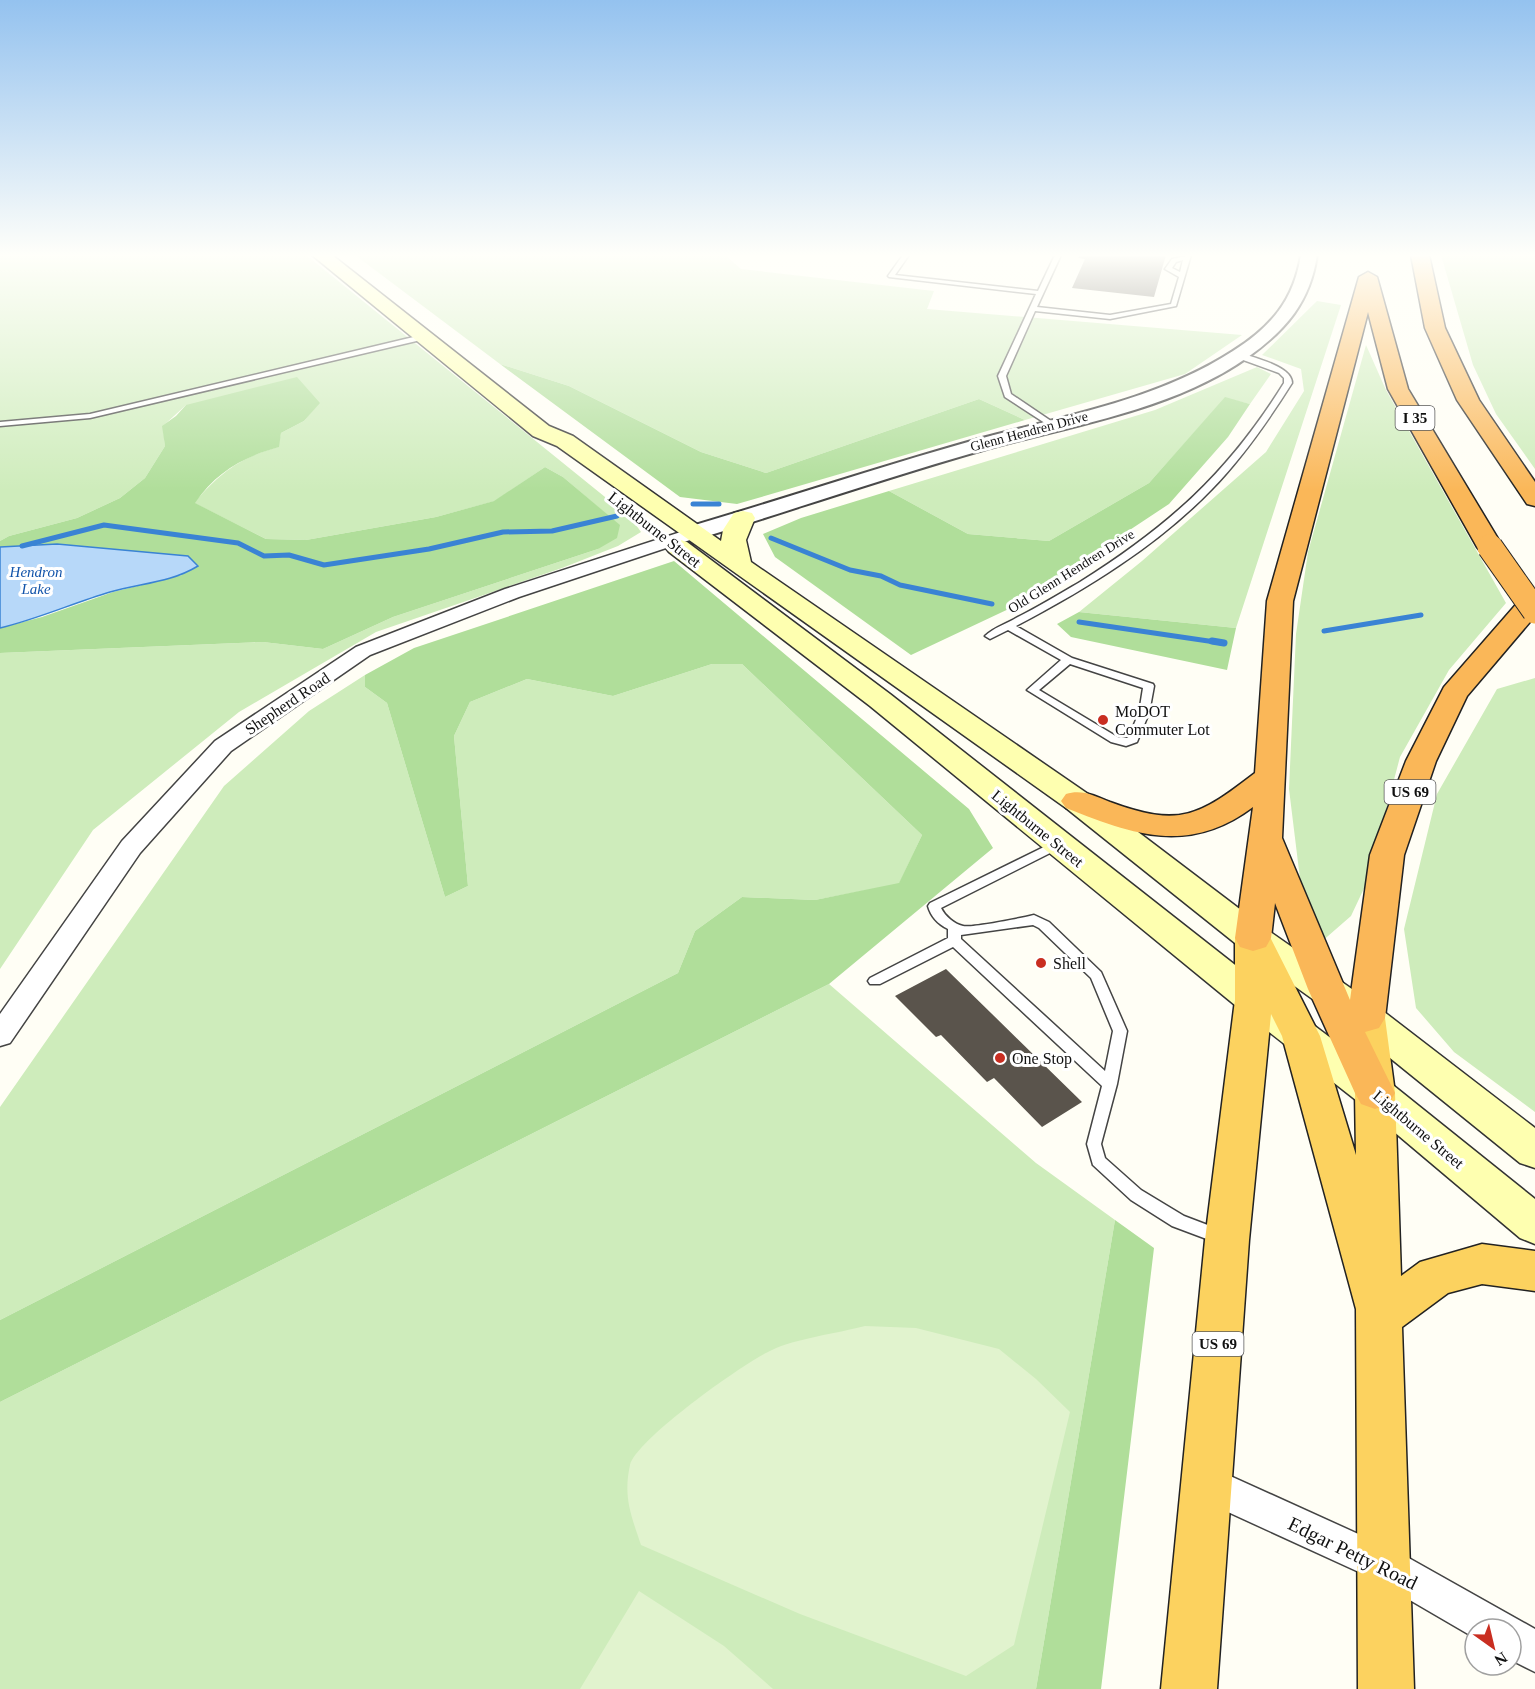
<svg xmlns="http://www.w3.org/2000/svg" width="1535" height="1689" viewBox="0 0 1535 1689" font-family="'Times New Roman',serif">
	<style>
		.green { fill: #ceecbb }
		.forest { fill: #b0de9a }
		.pitch { fill: #e1f3ce }
		.water { fill: #b7d8f9; stroke: #3a83d4; stroke-width: 1.5 }
		.lines { fill: none; stroke-linecap: round; stroke-linejoin: round }
		.stream-far1 { stroke: #3a83d4; stroke-width: 5 }
		.stream { stroke: #3a83d4; stroke-width: 7 }
		.building { fill: #5a544c }
		.service-casing { stroke: #444; stroke-width: 3 }
		.minor-casing { stroke: #444; stroke-width: 3 }
		.tertiary-casing { stroke: #444; stroke-width: 4 }
		.secondary-casing { stroke: #333; stroke-width: 3 }
		.trunk-casing { stroke: #222; stroke-width: 3 }
		.motorway-casing { stroke: #222; stroke-width: 3 }
		.service { fill: #fff; fill-rule: evenodd }
		.minor { fill: #fff; fill-rule: evenodd }
		.tertiary { fill: #fff; fill-rule: evenodd }
		.secondary { fill: #feffb0; fill-rule: evenodd }
		.trunk { fill: #fcd25f; fill-rule: evenodd }
		.motorway { fill: #fab758; fill-rule: evenodd }
		.motorway-bridge-casing { stroke: #222; stroke-width: 27; stroke-linecap: butt }
		.motorway-bridge { stroke: #fab758; stroke-width: 25 }
		.poi-dot { fill: #c92e21; stroke: #fff; stroke-width: 2 }
		.labels { text-anchor: middle; stroke-width: 6; stroke-linejoin: round; paint-order: stroke }
		.far-street-label { font-size: 14px; fill: #111; stroke: #fff }
		.shield { fill: #fff; stroke: #585858; stroke-width: 1.5 }
		.shield-label { font-size: 15px; font-weight: bold; fill: #111 }
		.far-water-label { font-size: 15px; font-style: italic; fill: #1254aa; stroke: #fff }
		.street-label { font-size: 16px; fill: #111; stroke: #fff }
		.poi-label { font-size: 16px; fill: #111; stroke: #fff; text-anchor: start }
		.near-street-label { font-size: 20px; fill: #111; stroke: #fff }
	</style>
	<rect width="100%" height="100%" fill="#fffef5"/>
	<!-- green -->
	<path class="green" d="M0,255h306l325,263 10,14 -23,14 -56,22 -186,64 -137,80 -146,118 -93,139v-316l263,-11 60,7 70,-32 205,-68 21,-24 -56,-48 -18,-10 -50,34 -59,16 -130,23 -40,-1 -72,-36c27,-31 45,-45 84,-56l3,-14 23,-12 15,-18 -133,2 -23,21 2,20 -20,32 -25,20 -43,20 -68,18 -9,5z
		M355,255h370l16,14 193,22 -7,18 315,26 -57,39 -160,46 -46,-21 -213,74 -65,-21 -132,-66 -69,-22z
		M1441,255h94v214l-39,-55 -23,-49z
		M1317,301l24,4 -105,323 -157,-16 63,-51 124,-109 38,-61 -3,-22 -39,-14z
		M1366,345l20,45 120,213 -57,67 -49,87 -33,125 -16,34 -31,27 -18,-48 -13,-106 7,-155 12,-82z
		M1257,367l14,7 -21,30 -25,-6 -76,85 -100,58 -81,-7 -79,-43 266,-81z
		M712,664h30l180,171 -23,49 -84,16 -73,-3 -47,34 -17,42 -678,347v-213l224,-321 85,-75 56,-36v12l22,16 58,194 23,-11 -14,-150 16,-34 57,-23 86,17z
		M1535,678v434l-81,-60 -38,-44 -12,-79 33,-135 60,-105z
		M829,984l207,179 79,57 -79,469h-1036v-287z"/>
	<!-- forest -->
	<path class="forest" d="M500,364l69,22 132,66 65,21 213,-74 46,21 -288,84 -57,-7z
		M297,377l23,26 -16,18 -23,12 -2,14c-36,10 -63,25 -84,56l71,36 40,1 130,-23 58,-16 51,-34 18,10 57,48 -3,13 -19,11 -205,68 -70,32 -60,-7 -263,11v-25l42,-11 71,-25 69,-17 -125,-31 -57,3v-6l9,-5 68,-18 43,-20 25,-20 20,-32 -3,-20 14,-10 10,-11z
		M1225,397l25,7 -22,33 -59,67 -154,102 -104,49 -136,-98 -12,-23 38,-16 88,-27 79,43 81,7 100,-58z
		M674,561l295,248 24,39 -164,136 -829,418v-82l678,-347 17,-42 47,-34 73,3 84,-17 23,-48 -180,-171h-30l-99,32 -86,-17 -57,23 -16,34 14,150 -23,11 -58,-194 -22,-16v-12l49,-27z
		M1079,612l157,16 -9,42 -156,-33 -14,-13z
		M1115,1220l39,28 -53,441h-65z"/>
	<!-- pitch -->
	<path class="pitch" d="M865,1326l51,2 83,21 37,30 34,33 -56,233 -48,31 -166,-62 -159,-69c-10,-30 -18,-48 -11,-80 7,-26 115,-103 142,-115 22,-11 67,-17 93,-24z
		M639,1591l85,55 49,43h-193z"/>
	<!-- water -->
	<path class="water" d="M57,544l131,12 10,10c-28,17 -57,17 -88,26 -37,11 -72,27 -110,36v-81z"/>
	<g class="lines">
		<!-- stream-far1 -->
		<path class="stream-far1" d="M693,504h26
			M771,538l79,32 31,6 19,9 92,19
			M22,546l82,-21 134,18 26,13 25,-1 35,10 105,-16 74,-17 49,-1 65,-15
			M1079,622l143,21
			M1324,631l97,-16"/>
		<!-- stream -->
		<path class="stream" d="M1212,641l12,2"/>
	</g>
	<!-- building -->
	<path class="building" d="M1080,255h86l-12,42 -82,-9 13,-29 -7,-1z
		M946,969l136,133 -40,25 -48,-49 -7,4 -46,-47 -5,2 -41,-41z"/>
	<g class="lines">
		<defs>
			<path id="service" d="M903,255h6l-14,20 143,16 17,-36h6l-24,52 73,8 61,-11 8,-27 -14,-8 7,-10 19,-4 -15,51 -66,13 -75,-8 -29,65 5,18 43,29 1,2 -4,2 -46,-30 -7,-21 38,-82 -147,-17 -1,-1zM1183,260l-3,12 -8,-4 4,-6z
				M422,335l4,2 -1,2 -335,79 -90,8v-4l90,-8z
				M1235,353h6c13,5 51,13 51,30 -24,38 -49,74 -80,106 -55,57 -127,101 -196,137l56,32 81,26 1,2 -5,27 -12,29 -11,4 -15,-4 -84,-52 34,-30 -53,-30 -18,9 -5,-3c8,-8 21,-12 31,-18 22,-11 43,-24 64,-36 89,-56 148,-109 204,-199v-5l-5,-5 -44,-16zM1070,664l73,24 -4,25 -11,25h-9l-80,-48z
				M1058,840l4,1 2,3 -2,3 -121,61c4,8 13,16 22,18 9,2 58,-8 71,-11l15,7 52,50 26,59 -10,53 -16,60 4,14 36,32 43,26 42,16 2,5 -2,5 -6,2 -48,-18 -41,-26 -38,-35 -6,-21 15,-58 -149,-139 -73,37h-10l-2,-3 2,-3 78,-40v-9c-10,-5 -17,-12 -20,-23l2,-3zM1033,925l6,3 52,50 22,53 -8,40 -144,-132v-4z"/>
			<path id="minor" d="M693,528l9,5 -3,4 -180,60 -149,58 -139,96 -91,102 -130,190 -10,3v-32l122,-173 93,-100 141,-94 149,-58z
				M1206,1465l192,87 137,77v43l-24,-12v-31h-36v9l-103,-60 -179,-82 -5,-13 5,-13z"/>
			<path id="tertiary" d="M1301,255h16c-7,47 -31,75 -69,102 -76,54 -177,68 -265,93 -95,27 -188,59 -282,88h-16l-3,-5 3,-5c95,-28 188,-59 283,-86 89,-25 186,-40 265,-91 38,-24 61,-51 68,-96z"/>
			<path id="secondary" d="M312,255h20l217,171 24,10 148,105 2,-11 11,-17 9,-2 9,2 3,5 -9,22 5,22 337,232 178,135 113,79 156,120v40l-15,-5 -167,-135 -113,-81 -174,-139 -509,-362 -24,-10z
				M678,539l9,3 203,152 377,296 122,92 146,117v45l-15,-6 -159,-134 -120,-94 -371,-304 -201,-154 -4,-5 4,-5z"/>
			<path id="trunk" d="M1253,925l13,4 54,107 36,119 -1,-62 -8,-75 6,-10 13,-4 13,4 6,10 10,75 6,183 19,-14 62,-18 53,7v40l-53,-7 -34,9 -46,34 12,362h-56l-2,-380 -74,-273 -11,-22 -22,226 -32,449h-56l44,-449 30,-240v-62l5,-9z"/>
			<path id="motorway" d="M1411,255h18l16,73 34,72 56,82v24l-8,-2 -70,-104 -32,-72z
				M1368,272l9,5 31,112 95,158 -4,5 -9,3 -9,-3 -4,-5 -89,-158 -20,-77 -75,289 -11,237 68,162 20,-145 36,-94 38,-74 82,-94 9,-2v25l-68,80 -31,65 -32,94 -19,163 -6,10 -14,4 30,61 -6,11 -14,5 -14,-5 -6,-11 -47,-104 -33,-86 -4,35 -5,9 -13,4 -13,-4 -5,-9 18,-131c-64,48 -119,28 -187,1l-5,-7 5,-7c16,-5 29,2 44,8 70,26 89,14 145,-29l12,-172 92,-324z"/>
		</defs>
		<!-- service casing -->
		<use href="#service" class="service-casing"/>
		<!-- minor casing -->
		<use href="#minor" class="minor-casing"/>
		<!-- tertiary casing -->
		<use href="#tertiary" class="tertiary-casing"/>
		<!-- secondary casing -->
		<use href="#secondary" class="secondary-casing"/>
		<!-- trunk casing -->
		<use href="#trunk" class="trunk-casing"/>
		<!-- motorway casing -->
		<use href="#motorway" class="motorway-casing"/>
		<!-- service -->
		<use href="#service" class="service"/>
		<!-- minor -->
		<use href="#minor" class="minor"/>
		<!-- tertiary -->
		<use href="#tertiary" class="tertiary"/>
		<!-- secondary -->
		<use href="#secondary" class="secondary"/>
		<!-- trunk -->
		<use href="#trunk" class="trunk"/>
		<!-- motorway -->
		<use href="#motorway" class="motorway"/>
		<defs>
			<path id="motorway-bridge" d="M1490,547l45,64"/>
		</defs>
		<!-- motorway-bridge casing -->
		<use href="#motorway-bridge" class="motorway-bridge-casing"/>
		<!-- motorway-bridge -->
		<use href="#motorway-bridge" class="motorway-bridge"/>
	</g>
	<!-- sky -->
	<linearGradient id="sky" x2="0" y2="1"><stop stop-color="#94c2ef"/><stop offset="0.52" stop-color="#fffffa"/><stop offset="1" stop-color="#fffffa" stop-opacity="0"/></linearGradient>
	<rect width="1535" height="491" fill="url(#sky)"/>
	<!-- markers -->
	<g class="poi-dot">
		<circle cx="1103" cy="720" r="6"/>
		<circle cx="1041" cy="963" r="6"/>
		<circle cx="1000" cy="1058" r="6"/>
	</g>
	<g class="labels">
		<!-- far-street labels -->
		<g class="far-street-label">
			<text transform="translate(1029 431) rotate(-15)" y="5">Glenn Hendren Drive</text>
			<text transform="translate(1071 571) rotate(-32)" y="5">Old Glenn Hendren Drive</text>
		</g>
		<!-- shield labels -->
		<g class="shield">
			<rect x="1395.5" y="406" width="39" height="24" rx="4.5"/>
			<rect x="1384.5" y="780" width="51" height="24" rx="4.5"/>
			<rect x="1192.5" y="1332" width="51" height="24" rx="4.5"/>
		</g>
		<g class="shield-label">
			<text x="1415" y="423">I 35</text>
			<text x="1410" y="797">US 69</text>
			<text x="1218" y="1349">US 69</text>
		</g>
		<!-- far-water labels -->
		<g class="far-water-label">
			<text x="36" y="577">Hendron<tspan x="36" dy="17">Lake</tspan></text>
		</g>
		<!-- street labels -->
		<g class="street-label">
			<text transform="translate(655 529) rotate(38)" y="6">Lightburne Street</text>
			<text transform="translate(287 703) rotate(-34)" y="6">Shepherd Road</text>
			<text transform="translate(1038 828) rotate(39)" y="6">Lightburne Street</text>
			<text transform="translate(1419 1129) rotate(40)" y="6">Lightburne Street</text>
		</g>
		<!-- poi labels -->
		<g class="poi-label">
			<text x="1115" y="717">MoDOT<tspan x="1115" dy="18">Commuter Lot</tspan></text>
			<text x="1053" y="969">Shell</text>
			<text x="1012" y="1064">One Stop</text>
		</g>
		<!-- near-street labels -->
		<g class="near-street-label">
			<text transform="translate(1353 1553) rotate(26)" y="7">Edgar Petty Road</text>
		</g>
	</g>
	<!-- north arrow -->
	<g transform="translate(1493 1647) rotate(146)"><circle r="28" fill="#ffffff" stroke="#a0a0a0" stroke-width="1.5"/>
	<path d="M0-4.5L10 22L0 15L-10 22Z" fill="#c92e21"/>
	<text y="-9" font-size="16" font-weight="bold" text-anchor="middle" fill="#111111">N</text>
	</g>
</svg>
